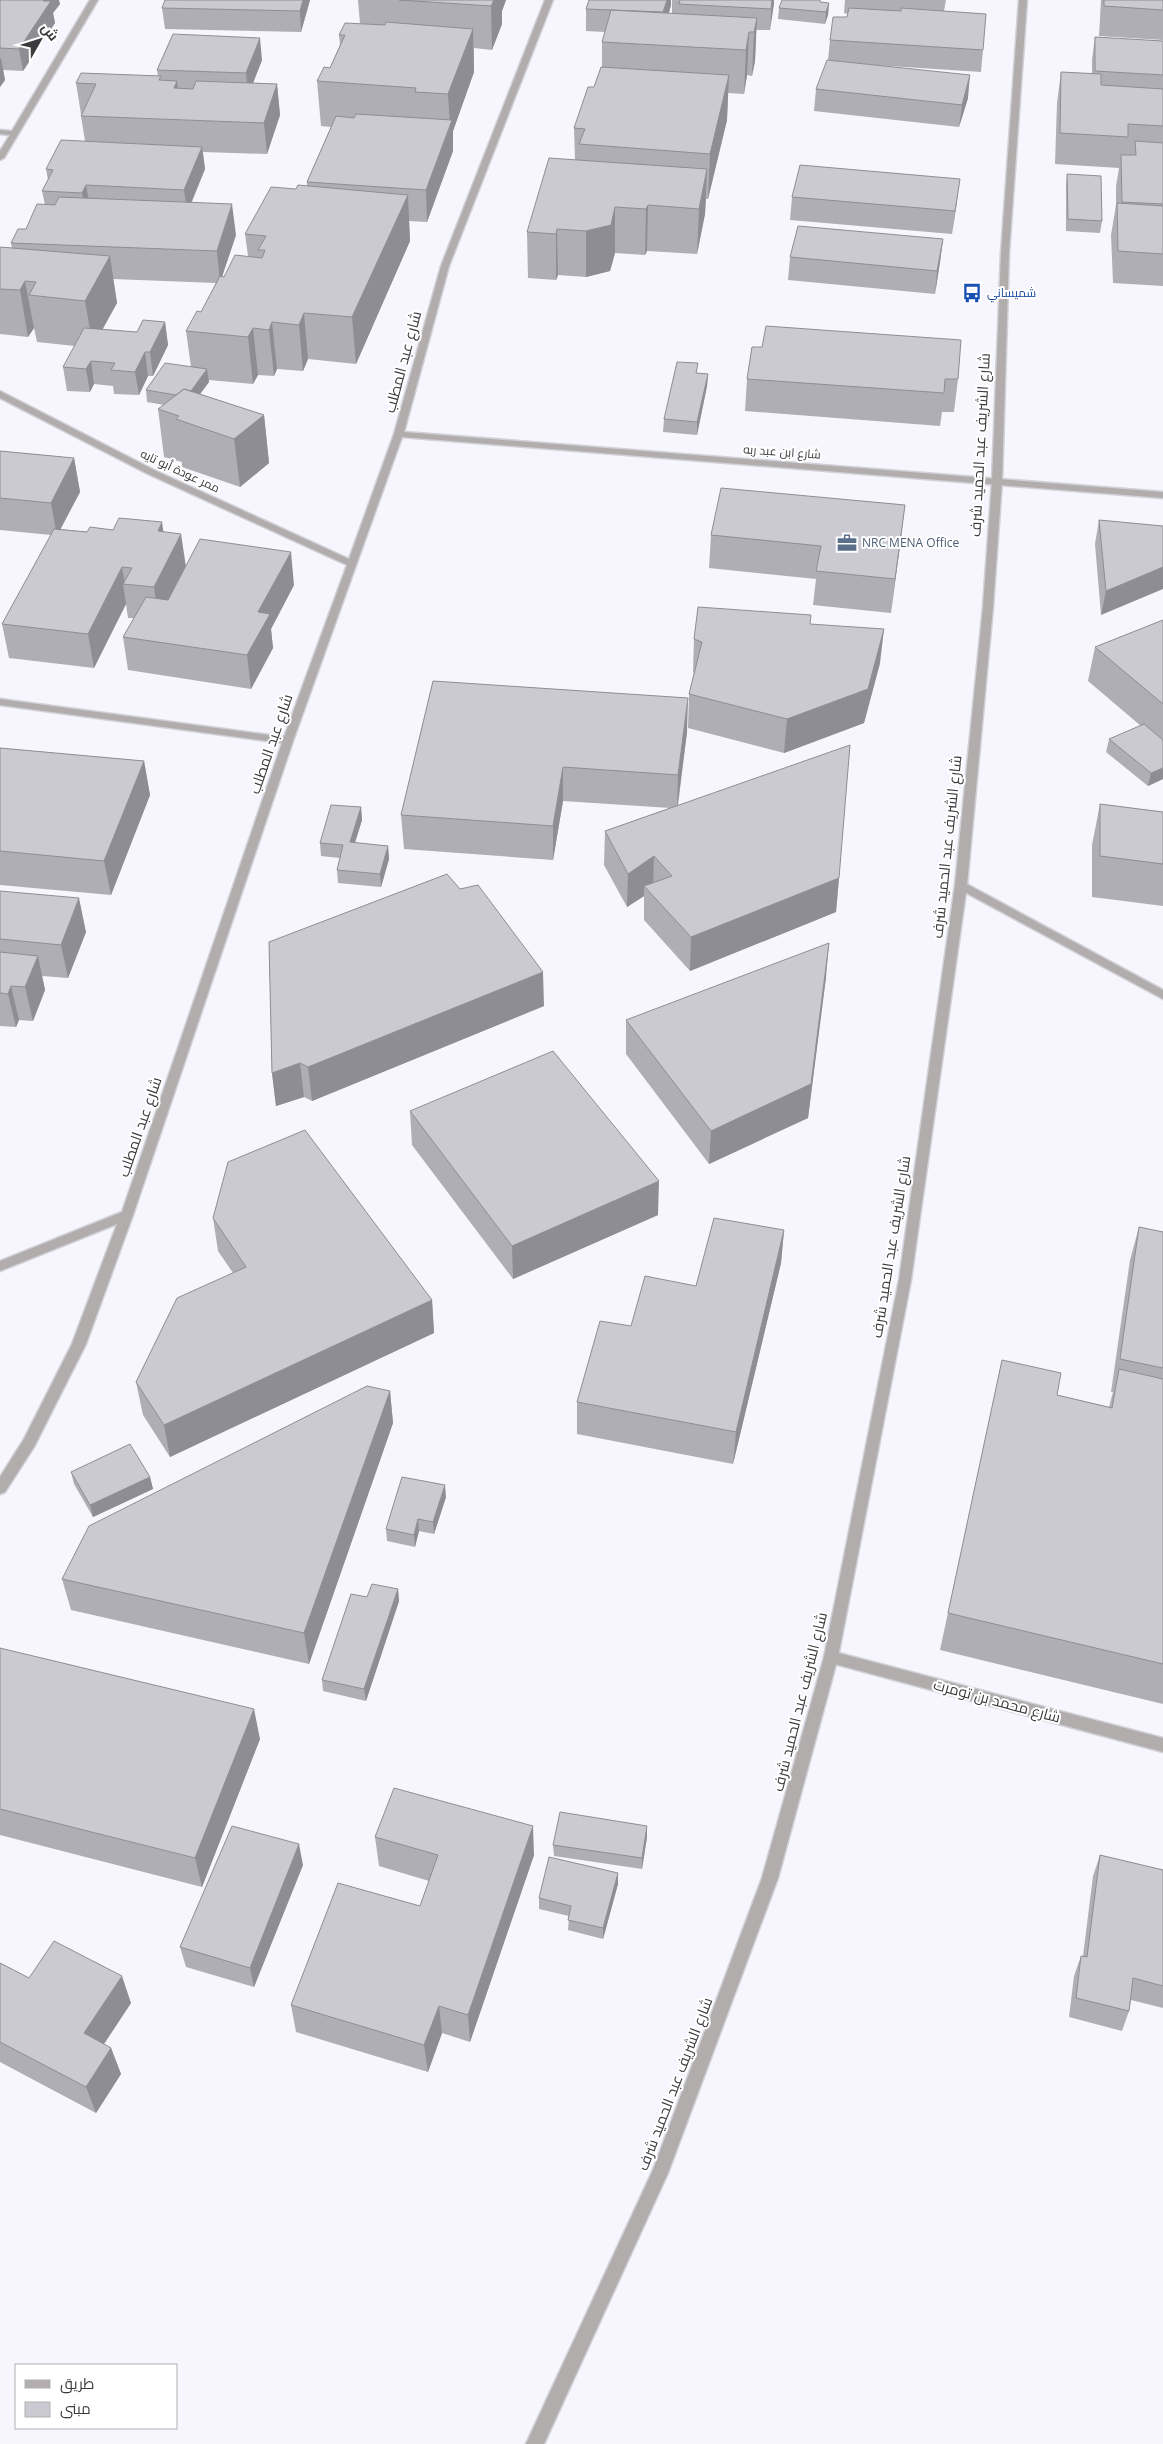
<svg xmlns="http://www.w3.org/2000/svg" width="1163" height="2444" viewBox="0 0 1163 2444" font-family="'Open Sans',Cairo,sans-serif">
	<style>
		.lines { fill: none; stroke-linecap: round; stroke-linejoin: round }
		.minor-casing { stroke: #d1d1d8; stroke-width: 3 }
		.tertiary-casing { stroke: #d1d1d8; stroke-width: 3 }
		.minor { fill: #b2adad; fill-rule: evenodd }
		.tertiary { fill: #b2adad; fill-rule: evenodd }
		.wall { fill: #afaeb5 }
		.shaded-wall { fill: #8e8d94 }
		.building { fill: #cbcad3; stroke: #8e8d94 }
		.labels { text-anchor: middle; stroke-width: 4; stroke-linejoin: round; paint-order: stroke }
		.far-transit-label { font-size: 12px; fill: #164399; stroke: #fff; text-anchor: start }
		.far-street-label { font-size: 12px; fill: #3b3b3e; stroke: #fff }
		.far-service-label { font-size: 12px; fill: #4e5e75; stroke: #fff; text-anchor: start }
		.street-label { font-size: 15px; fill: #3b3b3e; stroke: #fff }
	</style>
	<rect width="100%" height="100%" fill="#f7f6fe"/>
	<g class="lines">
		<defs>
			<path id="minor" d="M90,0h8l-94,158 -4,2v-9l10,-16 -10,-1v-4l12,1z
				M545,0h8l-104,266 -45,166 759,60v6l-761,-61 -109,304 -160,474 -47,129 -52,103 -29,45 -5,2v-17l24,-38 48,-95 45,-120 -117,47v-10l122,-49 160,-469 -282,-38v-6l284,38 63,-172 -199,-91 -148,-76v-7l154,79 195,89 45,-125 47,-168z
				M961,881l202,109v9l-206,-111 -2,-3 2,-3z
				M831,1651l332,87v14l-332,-89 -5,-2 -2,-4 2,-4z"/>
			<path id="tertiary" d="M1019,0h8l-18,253 -7,228 -9,126 -26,278 -56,395 -73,377 -60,221 -110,295 -124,271h-18l127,-274 109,-292 62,-221 75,-377 56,-395 28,-278 9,-126 9,-228z"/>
		</defs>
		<!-- minor casing -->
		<use href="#minor" class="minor-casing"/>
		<!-- tertiary casing -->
		<use href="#tertiary" class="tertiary-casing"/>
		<!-- minor -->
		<use href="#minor" class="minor"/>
		<!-- tertiary -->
		<use href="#tertiary" class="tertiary"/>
	</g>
	<!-- wall -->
	<path class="wall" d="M0,0l60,4 -7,9 2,10 -32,48 -20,-1 2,10 -5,7z
		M310,0l-9,32 -136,-3 -3,-21z
		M358,0h148l-4,11v13l-10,26 -18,-2v24l-21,59v20l-26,71 -18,-1 1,20 -54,123 -48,-5 -5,12 -26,-2 -3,7 -16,-1 -5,9 -44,-4v2l-9,12 64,21 5,48 -29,24 -58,-20v-5l-18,-5 -6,-48 6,-4 -17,-3 -1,-12 45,-23 -5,-36 15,-19 15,-29 -103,-4 4,24 -15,26 35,3 28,-10 3,23 -15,31h-5l-9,19 -25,-1 -1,-8 -19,-2 -4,8 -23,-1 -4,-24 12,-21 -38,-4 -3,-14 -6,9 -28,-3v-87l12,1 -1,-5 15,-14 19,-24 -3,-14 6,-11 -2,-11 39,-28 -4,-25 1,-2h-1l-5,-31 82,-7 -1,-6 105,-10 -9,23 24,1 3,31 -13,39 -64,-2 2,17 -13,33 44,33 -14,41 2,1 24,-21 -3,-22 51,-45 11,-3v-4l24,-55 -10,-1 -4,-45 13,-13 10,-23 -1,-10 21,-11z
		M589,0h82v5l-2,8h3v-13h102l-4,30h-14l-1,31 -3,15 -5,-1 -3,19 -16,-1 -1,27 -19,79h-2l-1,15 -8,40 -50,-3 -2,4 -30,-2 -5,18 -24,6 -28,-2 -2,5 -28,-2 -1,-46 48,-72 -1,-32 20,-41 8,-20v-25l3,-10 -19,-1v-22z
		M845,0h101l-2,11 39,39 -2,22 -122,-8 109,34 -9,29 -145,-16 2,-22 12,-29 2,-20 17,-23 1,-3 -4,-1z
		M1101,0h62v40l-64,-4z
		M822,3h7l-1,12 -3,9 -47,-5 1,-11z
		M1095,37l68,4v245l-50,-3 -2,-48 5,-30v-19l3,-18 -64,-4 2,-61 4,-31 31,2v-15z
		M1067,174l35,47 -2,12 -34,-2v-45z
		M792,197l165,4 -5,33 -162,-14z
		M943,239l-3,23 -5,32 -147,-14 2,-23z
		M752,347l206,32 -4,33h-12l-2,14 -195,-15 2,-32z
		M698,373l10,1 -1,12 -10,49 -34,-3 1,-13z
		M0,451l74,7 6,34 -20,37 27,3 26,-2 51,2 22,34 108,19 -23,44 2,19 -22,41 -123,-19 -5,-33 11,-19h-6l-2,-14 -32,64 -85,-10 -7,-34 49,-89 -51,-5z
		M905,505l-14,108 -78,-8 3,-26 -107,-11 2,-33z
		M1099,520l64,6 -62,89 -6,-71z
		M1163,620v159l-15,7 -42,-34 3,-13 32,-13 -53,-45 7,-34z
		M810,624l70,39 -16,60 -80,30 -96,-25 1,-34 5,-21 -1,-1 1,-33z
		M433,681l254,51 -9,74 161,72 -3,34 -146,59 -46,-51v-24l-17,11 -23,-42 1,-34 65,-23 -107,-7 -10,59 -149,-11 -3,-34z
		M0,748l144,13 6,34 -39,100 -111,-10z
		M1100,804l63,8v94l-71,-9v-52z
		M361,807l1,13 -7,23 33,3 1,13 -8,28 -43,-4 -1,-13 3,-12 -19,-2 -1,-13z
		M0,891l86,41 -18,46 -26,-2 3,14 -12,31 -14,-1 -3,7 -16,-1z
		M269,942l275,64 -232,95 -8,-4 -28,9 -4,-33z
		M826,977l-18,141 -99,46 -83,-110v-34z
		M410,1111l248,104 -145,64 -101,-134z
		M213,1218l219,82 2,33 -264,124 -27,-42 -7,-33 97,-109 -15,-22z
		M1139,1227l24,5v472l-223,-54 62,-290 55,35 52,12 4,-15h-2l19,-132z
		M784,1230l-3,33 -48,201 -156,-30v-32l54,-76 65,-40z
		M390,1391l3,32 -84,241 -238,-54 -9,-31z
		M71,1472l79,5 3,12 -60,28 -19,-33z
		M446,1497l-12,37 -15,-3 -4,16 -28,-6 -1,-12z
		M398,1589l1,12 -33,100 -43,-10 -1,-11 45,-83z
		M0,1648l260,91 -58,148 -202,-52z
		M647,1826v11l-5,32 -88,-13 -1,-11z
		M375,1837l159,18 -64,187 -28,-9 -14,39 -132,-40 -5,-27 129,-99 9,-25 -50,-15z
		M1100,1855l63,15v138l-32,-8 -2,11 -7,20 -53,-14 5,-41 7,-20h2l10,-80z
		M303,1865l-49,122 -68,-20 -6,-20z
		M618,1884l-15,55 -35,-9 1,-14 -30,-7v-11z
		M0,1963l29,15 102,25 -27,41 7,4 10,26 -25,39 -96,-51z"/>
	<!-- shaded-wall -->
	<path class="shaded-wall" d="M44,0h15l1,4 -7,9 2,10 -32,48 -4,-22z
		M303,0h7l-9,32 -1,-21z
		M494,0h12l-4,11v13l-10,26 -1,-44z
		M667,0h4v5l-9,31 1,-22z
		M772,0h2v4l-4,26z
		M829,3l-1,12 -3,9 1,-12z
		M757,18l-2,43 -3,15 2,-44z
		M473,29l1,43 -21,59v20l-26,71 -1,-32 24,-63 -2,-33z
		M749,32l-2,43 -3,19 2,-44z
		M260,38l2,22 -14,36 -2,-23z
		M1,58l4,22 -5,7v-28z
		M729,75l-2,45 -19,79 2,-45z
		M970,75l-2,23 -9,29 3,-22z
		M177,81l3,30 -6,-23z
		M277,84l3,31 -13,39 -3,-31z
		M202,147l3,22 -18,43 -3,-22z
		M707,169l-2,45 -8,40 2,-45z
		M960,179l-3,22 -5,33 3,-23z
		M86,185l4,22 -4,9 -4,-23z
		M408,195l2,46 -54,123 -4,-47z
		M232,204l4,31 -16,48 -3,-32z
		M648,205l-1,46 -2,4 1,-46z
		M615,207v46l-5,18 -24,6v-46z
		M557,229l1,46 -2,5v-46z
		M943,239l-3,23 -5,32 2,-23z
		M110,256l7,47 -24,44 -8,-46z
		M25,281l9,47 -6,9 -8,-47z
		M304,313l4,46 -5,12 -4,-46z
		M165,322l3,23 -15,31 -3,-24z
		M272,322l5,47 -3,7 -5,-46z
		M253,328l5,47 -5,9 -5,-47z
		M145,352l3,24 -9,19 -4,-23z
		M91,361l3,23 -4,8 -4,-23z
		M207,369l2,13 -20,27 -1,-13z
		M708,374l-1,12 -10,49v-13z
		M264,415l5,48 -29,24 -6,-48z
		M74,458l6,34 -23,44 -6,-33z
		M905,505l-4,33 -10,75 4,-34z
		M162,522l5,34 -9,-25z
		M181,534l5,33 -27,54 -5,-34z
		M291,552l3,33 -23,44 2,19 -22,41 -4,-34 11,-43z
		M122,567l3,18 -2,-1 3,20 -32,64 -6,-34z
		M1163,567v22l-62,26 5,-24z
		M884,629l-4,34 -16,60 -80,30 3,-34z
		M688,698l-1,34 -10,77 1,-34z
		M144,761l6,34 -39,100 -7,-34z
		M563,767v34l-10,59v-34z
		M1163,768v11l-15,7 3,-13z
		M361,807l1,13 -11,35 -1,-13z
		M388,846l1,13 -8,28 -1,-13z
		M654,856l-1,34 -9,-4v10l-17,11 1,-33z
		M839,878l-3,34 -146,59 1,-34z
		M79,898l7,34 -18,46 -7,-33z
		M829,943l-3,34 -18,141 -99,46 2,-33z
		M38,956l7,34 -12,31 -8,-34z
		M543,972l1,34 -232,95 -4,-34z
		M11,986l8,34 -3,7 -8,-33z
		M300,1063l4,34 -28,9 -4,-33z
		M659,1181l-1,34 -145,64 -1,-33z
		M784,1230l-3,33 -48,201 3,-32z
		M432,1300l2,33 -264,124 -6,-32z
		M390,1391l3,32 -84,241 -5,-31z
		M150,1477l3,12 -60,28 -3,-12z
		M445,1485l1,12 -12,37 -1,-12z
		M418,1519l1,12 -4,16 -1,-12z
		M398,1589l1,12 -33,100 -2,-12z
		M254,1709l6,30 -58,148 -7,-29z
		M533,1826l1,29 -64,187 -2,-27z
		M647,1826v11l-5,32v-11z
		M299,1844l4,21 -49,122 -4,-19z
		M618,1873v11l-15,55v-11z
		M122,1976l9,27 -37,56 -10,-26z
		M439,2006l3,27 -14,39 -4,-27z
		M111,2048l10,26 -25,39 -10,-26z"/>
	<!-- building -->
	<path class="building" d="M0,0h44l-1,1h8l-32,48 -19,-1z
		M165,0h138l-3,11 -138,-3z
		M399,0h95l-3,6z
		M589,0h78l-4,12 -77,-3z
		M680,0h92l-1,9 -92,-5z
		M782,0h38v2l9,1 -3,9 -47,-4z
		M1104,0h59v10l-59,-4z
		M849,8l52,3v-3l85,6 -3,36 -153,-10 3,-23h14z
		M611,10l146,8 -3,14h-5l-3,18 -144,-8z
		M386,22l87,7 -25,65 -33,-2 1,-4 -99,-7 7,-14 6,1 15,-33h-6l6,-12 40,2z
		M173,34l87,4 -14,35 -89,-3z
		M1095,37l68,4v34l-68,-4z
		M827,60l143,15 -8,30 -146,-16z
		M601,67l128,8 -19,79 -131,-10 6,-15 -11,-1 14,-41h6z
		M1061,72l40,2v11l62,4v37l-35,-2v13l-68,-4z
		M81,73l80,3 -2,4 18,1 -3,7 19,1 3,-8 81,3 -13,39 -183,-7 15,-32 -20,-1z
		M356,114l96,6 -26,70 -119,-8 29,-66 18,2z
		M61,140l141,7 -18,43 -98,-5 -4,8 -40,-2 11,-21 -7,-1z
		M1135,141l28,2v61l-41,-2 -1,-47h15z
		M549,158l158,11 -8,40 -51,-4 -2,4 -31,-2 -4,18 -25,6 -29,-2 -1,5 -29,-2z
		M800,165l160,14 -5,32 -163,-14z
		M1067,174l34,2 1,45 -34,-2z
		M298,185l110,10 -56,122 -48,-4 -5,12 -27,-3 -3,8 -16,-2 -5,9 -62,-6 11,-20 4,1 19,-36 4,1 11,-22 27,3 3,-8h-7l8,-14 -21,-2 26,-47 25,2z
		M59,197l173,7 -15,47 -206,-8 7,-14h8l11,-25 18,1z
		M1117,203l46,3v48l-45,-3z
		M798,226l145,13 -6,32 -147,-14z
		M0,247l110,9 -25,45 -56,-6 7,-13 -11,-1 -5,9 -20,-1z
		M143,320l22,2 -15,30h-5l-10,20 -24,-2 4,-7 -24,-2 -5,8 -23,-2 21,-39 53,4z
		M766,326l195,14 -3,39h-13l-1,14 -197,-14 5,-32h10z
		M677,362l21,1 -2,10 12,1 -11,48 -33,-3z
		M165,363l42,6 -16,22 -7,-2 -8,6 -30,-5z
		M184,389l80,26 -30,24 -58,-20 3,-3 -21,-7z
		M0,451l74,7 -23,45 -51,-5z
		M721,488l184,17 -10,74 -79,-8 5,-25 -110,-11z
		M119,518l43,4 -4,9 23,3 -27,53 -31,-3 9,-16 -10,-1 -34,67 -86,-10 52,-95 33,3 3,-5 23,3z
		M1099,520l64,6v41l-57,24z
		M200,539l91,13 -33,60 12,2 -23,41 -124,-18 23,-40 22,3z
		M698,607l113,8 -1,9 74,5 -16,60 -81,30 -98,-25 13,-52 -8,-3z
		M1163,620v84l-68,-57z
		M433,681l255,17 -10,77 -115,-8 -10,59 -152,-11z
		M1144,724l19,16v28l-12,5 -42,-34z
		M850,745l-11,133 -148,59 -47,-51 28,-10 -18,-20 -26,18 -23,-43z
		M0,748l144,13 -40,100 -104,-10z
		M1100,804l63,8v52l-63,-8z
		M331,805l30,2 -11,35 38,4 -8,28 -43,-4 6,-25 -23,-2z
		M447,874l13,15 18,-4 65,87 -235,95 -8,-4 -28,10 -3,-131z
		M0,891l79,7 -18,47 -61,-6z
		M829,943l-18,141 -100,47 -85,-111z
		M0,952l38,4 -13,31 -14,-1 -3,8 -8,-1z
		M553,1051l106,130 -147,65 -102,-135z
		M305,1130l127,170 -268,125 -28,-43 41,-84 69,-31 -33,-49 15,-56z
		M714,1218l70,12 -48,202 -159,-30 23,-81 31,5 14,-50 51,10z
		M1139,1227l24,5v136l-43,-9z
		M1002,1360l59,13 -4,22 55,13 7,-39 44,10v285l-215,-51z
		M367,1386l23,5 -86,242 -242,-54 27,-53z
		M130,1444l20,33 -60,28 -19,-33z
		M402,1477l43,8 -12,37 -15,-3 -4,16 -28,-6z
		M372,1584l26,5 -34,100 -42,-9 29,-86 16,3z
		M0,1648l254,61 -59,149 -195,-49z
		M394,1788l139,38 -65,189 -29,-9 -15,39 -133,-40 47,-122 82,23 18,-51 -63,-18z
		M560,1812l87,14 -5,32 -89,-13z
		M232,1826l67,18 -49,124 -70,-21z
		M1100,1855l63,15v116l-30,-8 -4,33 -53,-13 5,-42 6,1z
		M549,1857l69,16 -15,55 -35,-8 3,-14 -32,-8z
		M54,1941l68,35 -38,57 27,15 -25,39 -86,-45v-79l29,15z"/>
	<!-- icons -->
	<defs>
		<symbol id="bus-bare" viewBox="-9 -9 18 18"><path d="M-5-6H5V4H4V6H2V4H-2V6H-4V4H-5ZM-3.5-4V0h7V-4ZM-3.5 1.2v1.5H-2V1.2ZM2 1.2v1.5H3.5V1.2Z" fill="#1a4fb4" stroke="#fff" stroke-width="2.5" paint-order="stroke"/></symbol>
		<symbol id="office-bare" viewBox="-9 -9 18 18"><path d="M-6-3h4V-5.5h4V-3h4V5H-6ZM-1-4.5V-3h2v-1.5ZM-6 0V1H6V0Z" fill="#5c6f8a" stroke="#fff" stroke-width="2.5" paint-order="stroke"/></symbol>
	</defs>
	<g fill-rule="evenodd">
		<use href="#bus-bare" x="958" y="279" width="28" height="28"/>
		<use href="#office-bare" x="833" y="529" width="28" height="28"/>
	</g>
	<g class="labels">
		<!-- far-transit labels -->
		<g class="far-transit-label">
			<text x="987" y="297">شميساني</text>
		</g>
		<!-- far-street labels -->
		<g class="far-street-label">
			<text transform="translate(782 452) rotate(4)" y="4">شارع ابن عبد ربه</text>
			<text transform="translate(180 471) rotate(25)" y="4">ممر عودة أبو تايه</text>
		</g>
		<!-- far-service labels -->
		<g class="far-service-label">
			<text x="862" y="547">NRC MENA Office</text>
		</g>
		<!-- street labels -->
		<g class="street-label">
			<text transform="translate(403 362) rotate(-75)" y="5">شارع عبد المطلب</text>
			<text transform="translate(980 445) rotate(-87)" y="5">شارع الشريف عبد الحميد شرف</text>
			<text transform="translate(271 744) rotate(-71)" y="5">شارع عبد المطلب</text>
			<text transform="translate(947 847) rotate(-84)" y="5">شارع الشريف عبد الحميد شرف</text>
			<text transform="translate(140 1127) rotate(-71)" y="5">شارع عبد المطلب</text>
			<text transform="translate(891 1247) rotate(-81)" y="5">شارع الشريف عبد الحميد شرف</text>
			<text transform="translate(997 1701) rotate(15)" y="5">شارع محمد بن تومرت</text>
			<text transform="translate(800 1702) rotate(-76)" y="5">شارع الشريف عبد الحميد شرف</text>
			<text transform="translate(675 2084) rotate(-69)" y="5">شارع الشريف عبد الحميد شرف</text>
		</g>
	</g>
	<!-- legend -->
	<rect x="15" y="2364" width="162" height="65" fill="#ffffff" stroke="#b1b1b2"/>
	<rect x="25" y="2380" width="25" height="8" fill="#b2adad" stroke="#b1b1b2"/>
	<text x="60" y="2389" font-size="15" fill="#3b3b3e">طريق</text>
	<rect x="25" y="2402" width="25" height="15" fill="#cbcad3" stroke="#b1b1b2"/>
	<text x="60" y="2414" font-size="15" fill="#3b3b3e">مبنى</text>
	<!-- north arrow -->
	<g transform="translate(40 40) rotate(51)" stroke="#ffffff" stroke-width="4" paint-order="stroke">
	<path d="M0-4L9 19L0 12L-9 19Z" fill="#3b3b3e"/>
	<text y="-8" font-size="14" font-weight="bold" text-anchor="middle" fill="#3b3b3e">ش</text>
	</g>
</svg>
